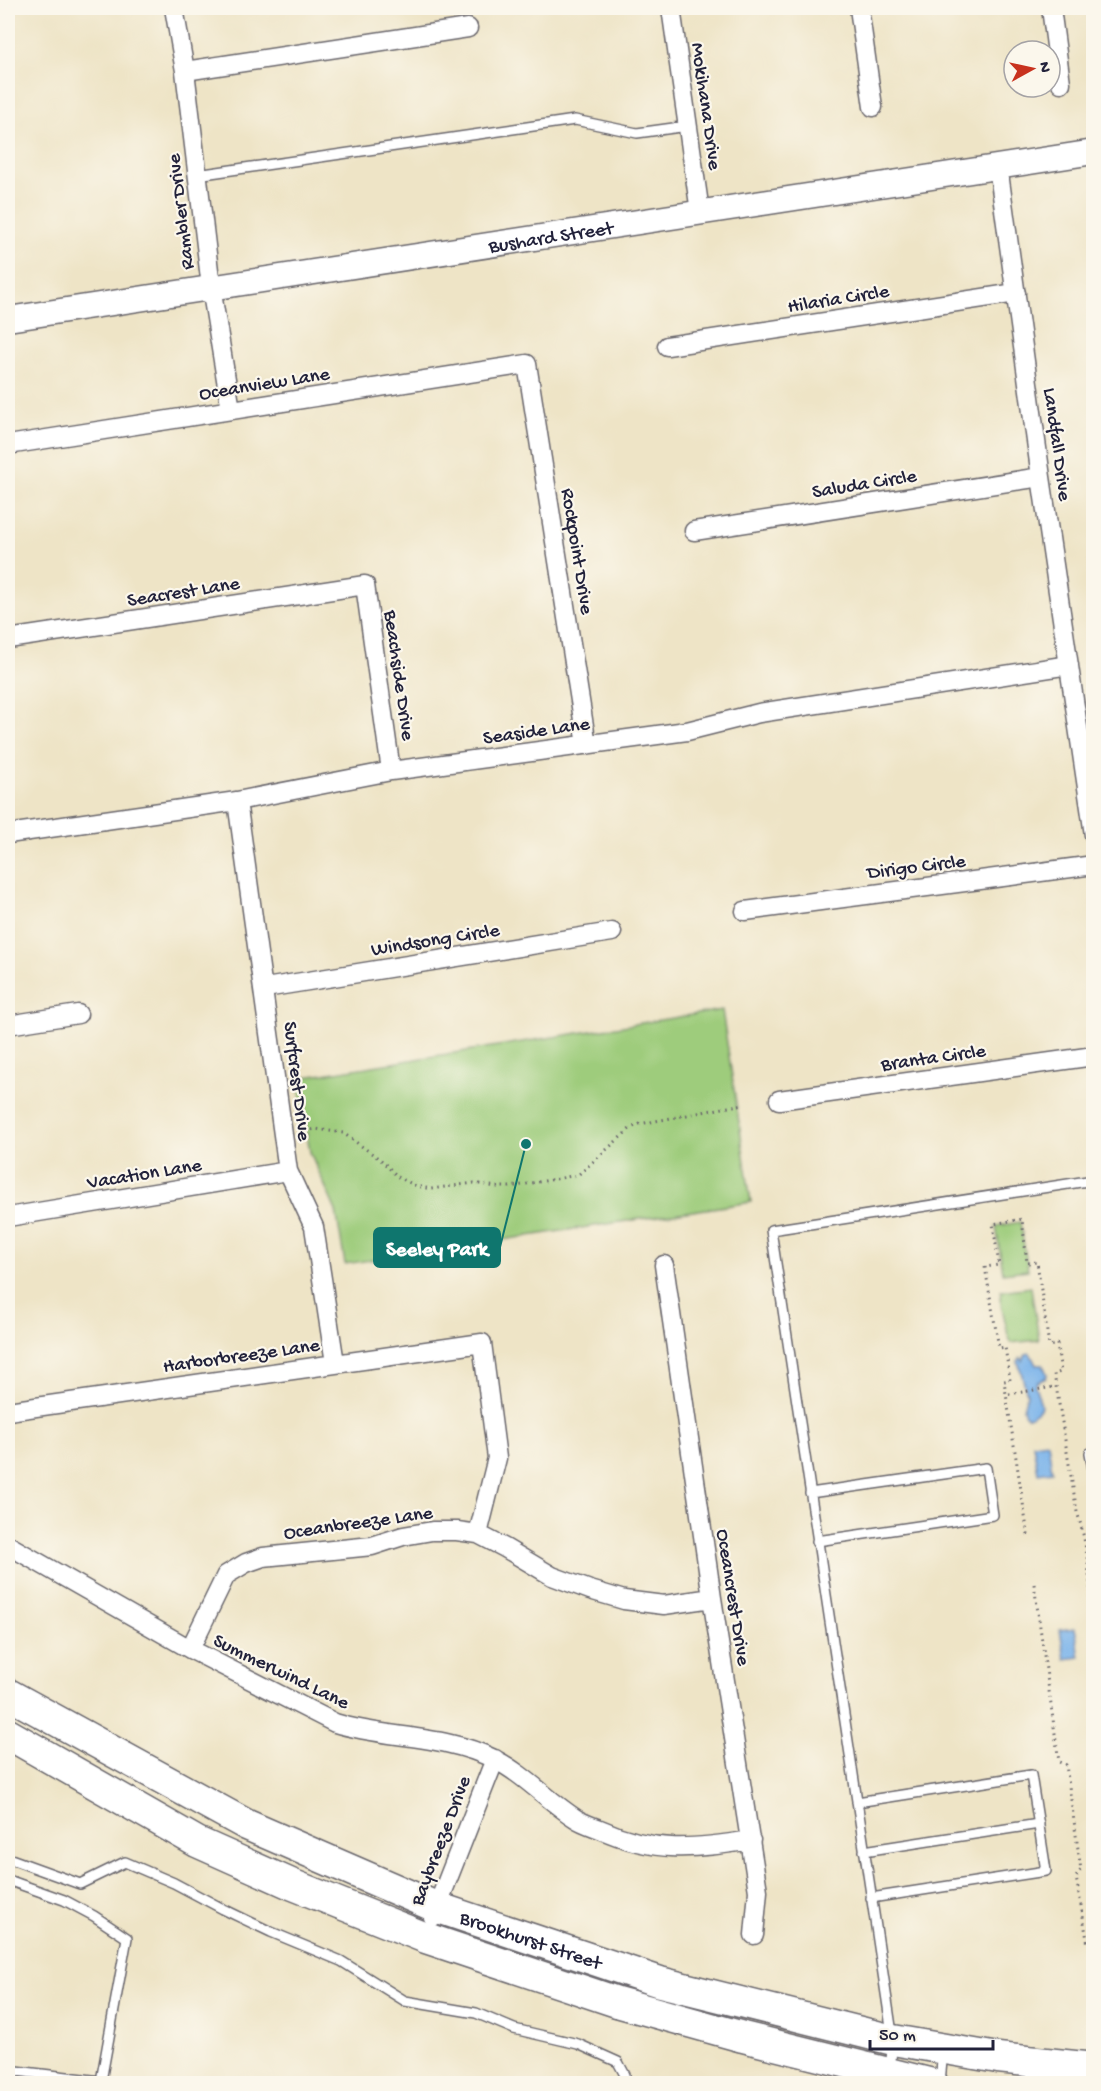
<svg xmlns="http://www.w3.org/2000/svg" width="1101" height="2091" viewBox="0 0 1101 2091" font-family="'Gochi Hand',sans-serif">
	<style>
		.green { fill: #9ecc7b; stroke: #60775b; stroke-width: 1.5 }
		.water { fill: #7ab3ea; stroke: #4e6a92; stroke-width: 1.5 }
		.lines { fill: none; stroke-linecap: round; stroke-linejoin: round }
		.service-casing { stroke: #69666c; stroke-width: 12 }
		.minor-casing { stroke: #69666c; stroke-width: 21 }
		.tertiary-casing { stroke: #69666c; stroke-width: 27 }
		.primary-casing { stroke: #69666c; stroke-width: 33 }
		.path { stroke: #69666c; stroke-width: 3; stroke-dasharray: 1.5 4.5; stroke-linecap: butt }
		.service { stroke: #fff; stroke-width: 9 }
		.minor { stroke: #fff; stroke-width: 18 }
		.tertiary { stroke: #fff; stroke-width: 24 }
		.primary { stroke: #fff; stroke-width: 30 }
		.labels { text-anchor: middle; stroke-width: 4.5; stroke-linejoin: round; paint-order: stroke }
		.street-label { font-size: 20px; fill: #22223b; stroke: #fbf7ec }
		.leader { fill: none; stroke: #0f766e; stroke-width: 2 }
		.callout-dot { fill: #0f766e; stroke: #fbf7ec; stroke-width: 2 }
		.callout { fill: #0f766e; stroke: #0f766e; stroke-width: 2 }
		.callout-label { font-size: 21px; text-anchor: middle; font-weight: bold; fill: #fff }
	</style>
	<rect width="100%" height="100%" fill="#fbf7ec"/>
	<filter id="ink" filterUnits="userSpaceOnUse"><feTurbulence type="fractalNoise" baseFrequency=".0167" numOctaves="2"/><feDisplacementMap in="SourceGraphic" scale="12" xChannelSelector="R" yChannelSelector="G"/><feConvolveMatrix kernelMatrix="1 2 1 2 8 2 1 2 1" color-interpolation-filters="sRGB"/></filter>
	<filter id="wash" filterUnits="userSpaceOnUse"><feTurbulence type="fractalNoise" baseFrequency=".008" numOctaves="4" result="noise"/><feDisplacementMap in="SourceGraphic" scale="24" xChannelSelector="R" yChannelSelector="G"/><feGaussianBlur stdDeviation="1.35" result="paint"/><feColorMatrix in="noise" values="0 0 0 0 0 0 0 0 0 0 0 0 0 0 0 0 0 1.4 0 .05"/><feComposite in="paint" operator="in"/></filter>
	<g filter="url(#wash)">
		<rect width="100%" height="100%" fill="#eee4c6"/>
		<!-- green -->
		<path class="green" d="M722,1010l29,192 -406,62 -9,-53 -26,-59 -12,-74z
			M1020,1222l8,48 -25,3 -7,-47z
			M1031,1287l8,53 -29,3 -10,-44 1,-8z"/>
		<!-- water -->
		<path class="water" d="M1030,1353l6,12h7l4,9 -1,4 -9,4 -2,4 6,18 -1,5 -11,8 -4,-2 -2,-6 4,-15 -9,-33 3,-3 2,3 3,-7z
			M1048,1442l4,29 -14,2 -5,-29z
			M1075,1628l5,29 -15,2 -5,-29z"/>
	</g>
	<g filter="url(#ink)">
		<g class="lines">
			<defs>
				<path id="service" d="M197,175l378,-55 62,13 51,-7
					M1094,1452l-4,1 4,22
					M810,1493l176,-25 7,47 -176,26
					M857,1802l174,-27 15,96 -175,27
					M864,1851l175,-27
					M8,1858l72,26 45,-22 49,21 49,26 48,23 70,29 64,40 71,12 38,16 64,15 40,18 7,13v9
					M8,1880l56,20 30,16 33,22 -26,143 -93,-11
					M890,2069l3,-29 -122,-810 323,-50
					M940,2082l3,-31"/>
				<path id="minor" d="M174,8l11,63 26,216 20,123
					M671,8l29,204
					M859,8l14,99
					M1051,8l10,75
					M185,71l283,-43
					M998,166l43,311 53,358
					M667,346l349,-53
					M8,445l519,-81 60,381
					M694,531l347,-54
					M8,639l357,-54 26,186
					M237,801l51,370 26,56 21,136
					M8,834l229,-33 154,-30 296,-40 72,-18 310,-48
					M745,911l349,-46
					M265,988l347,-56
					M8,1025l70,-11
					M779,1100l315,-44
					M8,1217l280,-46
					M664,1265l48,333 46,293 -4,44
					M8,1411l474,-68 15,115 -19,76
					M8,1545l182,104 145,74c52,16 109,11 159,36 30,15 53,41 81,59 7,5 17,8 25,11 55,25 94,20 151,11
					M190,1649l36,-74 20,-12 17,-6 109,-11 31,-10 29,-5h25l21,3 27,14 47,28 38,14 34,10 40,5 48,-7
					M433,1917l62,-158"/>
				<g id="tertiary">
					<path id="s1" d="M8,319l1086,-167"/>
				</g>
				<g id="primary">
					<path id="s2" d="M8,1694l239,131 189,82 224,75 233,58 105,18 96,10"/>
					<path d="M8,1734l189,108 94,42 135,54 191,64 126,35 190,47"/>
				</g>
			</defs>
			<!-- service casing -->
			<use href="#service" class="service-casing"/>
			<!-- minor casing -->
			<use href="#minor" class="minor-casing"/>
			<!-- tertiary casing -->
			<use href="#tertiary" class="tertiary-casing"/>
			<!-- primary casing -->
			<use href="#primary" class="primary-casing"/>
			<!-- path -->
			<path class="path" d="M300,1132l16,-3 27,4 38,27 17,17 18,9 15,3 43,-6 22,4h14l68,-12 53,-47 9,-4 104,-20
				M1009,1394l45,-7
				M1028,1535l-24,-154 6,-1 -5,-33 -6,1 -14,-81 14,-2 -6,-41 29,-5 5,44 10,-1 12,84 8,-2 4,28 -7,2 23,138c11,33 13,69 15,104
				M1034,1584l25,178 7,3 15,105 -5,7 12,68 6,-1
				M1092,1616l2,11"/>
			<!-- service -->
			<use href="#service" class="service"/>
			<!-- minor -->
			<use href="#minor" class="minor"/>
			<!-- tertiary -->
			<use href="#tertiary" class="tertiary"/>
			<!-- primary -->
			<use href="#primary" class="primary"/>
		</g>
	</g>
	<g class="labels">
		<!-- street labels -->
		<g class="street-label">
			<text transform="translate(708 106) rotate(82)" y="7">Mokihana Drive</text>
			<text transform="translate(179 212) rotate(-97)" y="7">Rambler Drive</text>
			<text dy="7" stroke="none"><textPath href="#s1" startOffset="549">Bushard Street</textPath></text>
			<text transform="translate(838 297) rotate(-9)" y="7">Hilaria Circle</text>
			<text transform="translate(264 382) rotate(-9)" y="7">Oceanview Lane</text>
			<text transform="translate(1059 444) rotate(82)" y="7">Landfall Drive</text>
			<text transform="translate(864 482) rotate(-9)" y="7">Saluda Circle</text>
			<text transform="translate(579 551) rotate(81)" y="7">Rockpoint Drive</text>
			<text transform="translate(183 590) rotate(-9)" y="7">Seacrest Lane</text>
			<text transform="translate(401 675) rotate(82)" y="7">Beachside Drive</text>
			<text transform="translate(536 729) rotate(-8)" y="7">Seaside Lane</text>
			<text transform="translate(916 865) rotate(-7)" y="7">Dirigo Circle</text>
			<text transform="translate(435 938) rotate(-9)" y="7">Windsong Circle</text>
			<text transform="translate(933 1056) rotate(-8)" y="7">Branta Circle</text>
			<text transform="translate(299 1081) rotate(83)" y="7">Surfcrest Drive</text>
			<text transform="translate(144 1172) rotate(-9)" y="7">Vacation Lane</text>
			<text transform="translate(241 1354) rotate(-8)" y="7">Harborbreeze Lane</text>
			<text transform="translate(358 1521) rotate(-8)" y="7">Oceanbreeze Lane</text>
			<text transform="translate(735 1597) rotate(81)" y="7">Oceancrest Drive</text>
			<text transform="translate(282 1670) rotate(26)" y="7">Summerwind Lane</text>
			<text transform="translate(439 1840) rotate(-69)" y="7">Baybreeze Drive</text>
			<text dy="7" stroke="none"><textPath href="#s2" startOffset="579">Brookhurst Street</textPath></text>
		</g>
	</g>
	<!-- callouts -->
	<path class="leader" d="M526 1144L500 1247"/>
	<circle class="callout-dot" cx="526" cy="1144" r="6"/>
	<rect class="callout" x="374" y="1228" width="126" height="39" rx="6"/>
	<g class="callout-label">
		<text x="437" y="1255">Seeley Park</text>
	</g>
	<!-- margin -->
	<rect width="1101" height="2091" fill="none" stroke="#fbf7ec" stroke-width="30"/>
	<!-- north arrow -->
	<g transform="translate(1032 69) rotate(82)"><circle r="28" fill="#fbf7ec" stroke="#a4a2a5" stroke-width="1.5"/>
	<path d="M0-4.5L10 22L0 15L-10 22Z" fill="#c8321e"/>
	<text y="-9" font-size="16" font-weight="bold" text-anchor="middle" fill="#22223b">N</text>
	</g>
	<!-- scale -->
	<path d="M870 2040v9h123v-9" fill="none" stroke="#22223b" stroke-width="3"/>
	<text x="879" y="2040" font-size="18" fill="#22223b" stroke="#fbf7ec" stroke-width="4.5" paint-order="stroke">50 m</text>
</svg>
